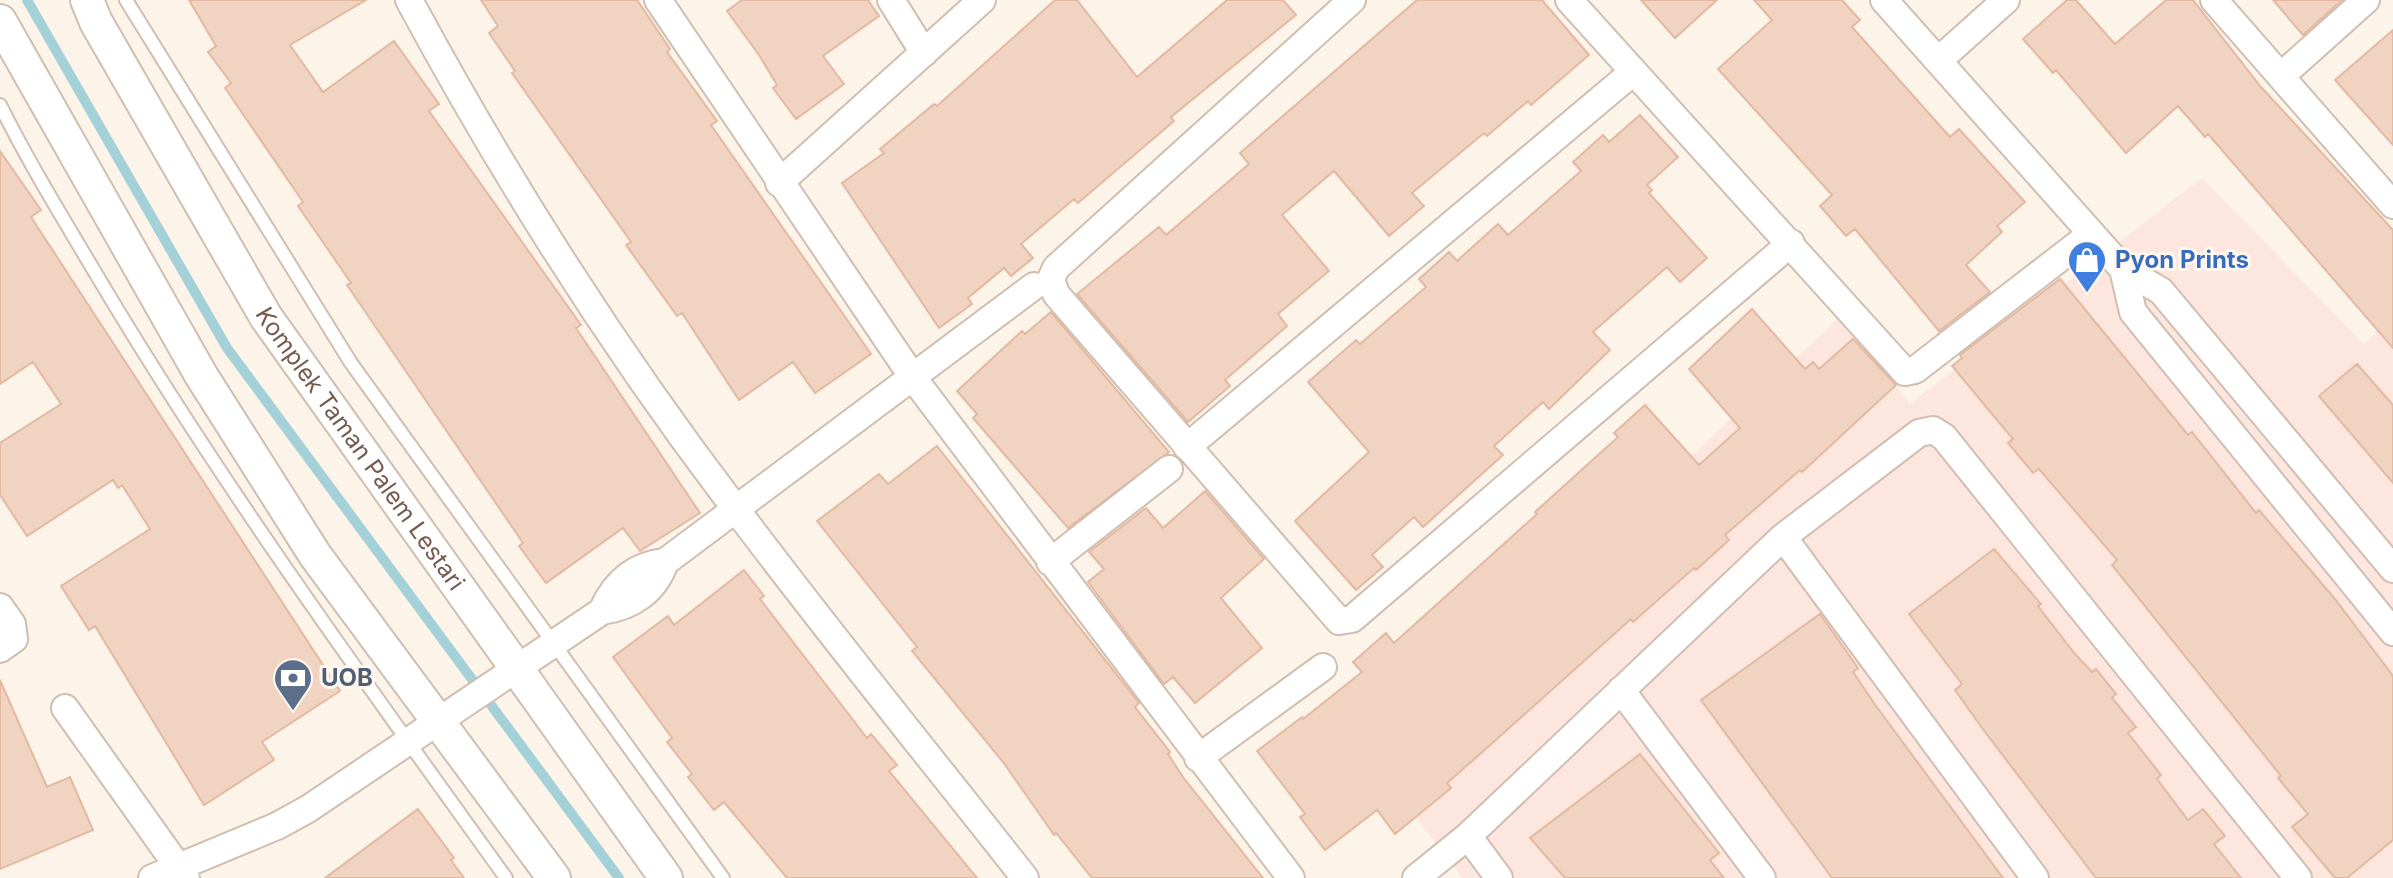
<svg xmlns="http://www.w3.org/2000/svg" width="2393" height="878" viewBox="0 0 2393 878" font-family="Inter,sans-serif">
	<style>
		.commercial { fill: #fce6dd }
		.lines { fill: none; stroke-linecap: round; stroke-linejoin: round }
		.stream { stroke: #a4d1d7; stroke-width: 10 }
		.building { fill: #f1d3c1; stroke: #e3b9a2; stroke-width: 2 }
		.service-casing { stroke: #d0beb1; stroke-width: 16 }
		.minor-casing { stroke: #d0beb1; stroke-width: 30 }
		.tertiary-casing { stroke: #d0beb1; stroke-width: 36 }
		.service { stroke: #fff; stroke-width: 12 }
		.minor { stroke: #fff; stroke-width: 26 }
		.tertiary { stroke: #fff; stroke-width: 32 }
		.labels { text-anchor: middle; stroke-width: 6; stroke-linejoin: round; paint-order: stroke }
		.shop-label { font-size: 24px; font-weight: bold; fill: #366cbe; stroke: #fff8f0; text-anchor: start }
		.street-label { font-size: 24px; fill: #765a4d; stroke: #fff8f0 }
		.service-label { font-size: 24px; font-weight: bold; fill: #4e5e75; stroke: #fff8f0; text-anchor: start }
	</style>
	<rect width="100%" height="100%" fill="#fcf4e9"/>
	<!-- commercial -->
	<path class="commercial" d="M2202,178l162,166 29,-26v560h-931l-92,-121 471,-441 69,88z"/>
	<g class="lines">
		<!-- stream -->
		<path class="stream" d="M27,0l200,348 392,530"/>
	</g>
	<!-- building -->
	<path class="building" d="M189,0h177l-76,45 33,47 71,-51 45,63 -10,7 152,214 -5,3 124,185 -60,38 -17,-23 -77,55 -27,-37 4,-3 -176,-258 4,-2 -53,-77 5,-4 -78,-114 6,-5 -23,-31 8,-6z
		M481,0h156l33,49 -3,3 50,69 -6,4 160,229 -56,39 -22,-31 -54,38 -57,-87 -5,3 -51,-71 5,-3 -119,-169 3,-2 -26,-38 9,-7z
		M742,0h126l11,16 -56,40 21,28 -48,35 -23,-31 4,-3 -18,-30 -32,-44z
		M1055,0h22l60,77 90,-77h56l13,15 -125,102 3,4 -96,82 -4,-4 -53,45 12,14 -22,18 -7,-8 -36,30 4,6 -33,24 -97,-145 42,-30 -4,-4 54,-45 3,2z
		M1417,0h125l47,55 -58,50 -3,-4 -41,35 -3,-3 -72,60 12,13 -35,30 -55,-65 -52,44 47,56 -51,43 9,12 -62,54 5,6 -42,36 -111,-128 82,-67 7,8 83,-71 -9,-11z
		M1641,0h76l-42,38z
		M1754,0h88l18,20 -8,7 98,110 9,-8 66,73 -28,24 5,6 -36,33 24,27 -51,39 -84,-102 -9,7 -26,-30 12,-11 -114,-126 54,-49z
		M2067,0h9l39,44 51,-44h27l68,87 132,143v118l-185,-214 -3,3 -27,-31 -52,47 -70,-83 -3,3 -30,-34z
		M2273,0h69l-39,35z
		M2393,30v115l-58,-65z
		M1640,115l38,42 -31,28 5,5 -3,3 58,65 -27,24 -13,-15 -74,65 17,18 -61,59 -6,-7 -49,44 9,9 -80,72 -9,-10 -42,38 11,12 -27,23 -61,-69 74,-69 -61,-70 48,-42 4,4 66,-57 -7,-8 30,-27 8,9 41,-37 10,11 73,-64 -8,-9 30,-27 6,7z
		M0,151l41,59 -10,7 309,474 -78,51 12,18 -70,45 -109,-179 -6,4 -28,-44 89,-57 -28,-44 -4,3 -5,-8 -86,56 -27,-41v-52l61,-39 -28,-42 -33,22z
		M2060,279l128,156 4,-3 64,81 3,-3 76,89 58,77v164l-46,38h-12l-43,-51 16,-13 -30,-36 3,-2 -169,-211 5,-5 -78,-91 -6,4 -25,-30 5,-4 -61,-73 10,-8 -2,-3z
		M1752,309l53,60 8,-7 6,7 34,-30 43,46 -94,87 -2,-2 -75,65 4,5 -33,30 -2,-2 -61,54 -2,-3 -152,136 -32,28 4,5 -40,33 -16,13 -18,-24 -52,40 -25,-33 5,-3 -48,-63 45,-34 1,2 59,-47 -9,-10 33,-29 8,10 143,-129 -2,-2 83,-75 -4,-4 31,-28 54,60 41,-37 -51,-59z
		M1051,312l118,140 -101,76 -95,-110 4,-4 -20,-23 65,-60 3,3z
		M2357,364l36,41v78l-74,-87z
		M937,446l202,257 -4,4 35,45 -2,2 15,23 80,101h-171l-36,-45 -2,2 -51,-73 -91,-111 5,-4 -100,-126 62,-47 9,10z
		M1205,491l59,68 -43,39 41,50 -67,55 -22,-26 -9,7 -76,-102 16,-13 -15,-17 57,-44 17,20z
		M1994,549l47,55 -3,2 37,48 17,18 4,-3 20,25 -4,4 24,29 -8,6 33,42 -4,4 31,41 15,-11 22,27 -11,8 27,34h-145l-114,-150 -27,-38 7,-6 -53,-70z
		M744,570l20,26 -4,3 107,139 4,-4 26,31 -8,6 88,107h-190l-63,-76 -10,8 -26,-33 4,-3 -25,-32 5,-4 -59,-81 55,-41 6,9z
		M1820,614l38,54 -5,4 23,34 127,172h-171l-131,-178z
		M0,680l47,107 23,-10 23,53 -93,39z
		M1640,754l79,99 -9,7 14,18h-159l-35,-40z
		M418,809l36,49 -3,2 13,18h-139z"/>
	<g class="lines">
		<defs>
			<path id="service" d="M126,0l225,363 372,515
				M0,105c31,62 67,120 102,179 123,206 264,399 404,594"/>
			<path id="minor" d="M409,0c96,178 206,351 329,512 93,124 191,244 287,366
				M658,0l256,379 377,499
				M891,0l33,53
				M1352,0l-296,268 -5,11 5,15 283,327 13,-2 439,-376
				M1569,0l336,372 10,-2 176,-136
				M1884,0l239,269 38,22 232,278
				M2214,0l179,205
				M1939,60l67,-60
				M2281,76l85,-76
				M779,183l203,-183
				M2123,269l10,43 260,320
				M1187,447l446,-375
				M1783,537l252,341
				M1050,562l119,-93
				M0,607l12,17 2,15 -14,10
				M602,611c13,-29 32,-46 63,-49l369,-276
				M1621,690l141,188
				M65,708l121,170
				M1198,758l125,-91
				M1468,836l31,42
				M152,878l125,-52 31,-17 294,-198c30,-4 53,-20 63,-49
				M1416,878l52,-42 315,-299 136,-104 14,-3 11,7 354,441"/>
			<g id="tertiary">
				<path id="s1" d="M87,0l9,22 170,295 400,561"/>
				<path d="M0,21l201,354 114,180 239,323"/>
			</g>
		</defs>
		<!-- service casing -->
		<use href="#service" class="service-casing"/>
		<!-- minor casing -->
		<use href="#minor" class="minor-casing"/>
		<!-- tertiary casing -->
		<use href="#tertiary" class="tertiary-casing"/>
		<!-- service -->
		<use href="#service" class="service"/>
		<!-- minor -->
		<use href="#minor" class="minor"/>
		<!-- tertiary -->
		<use href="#tertiary" class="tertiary"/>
	</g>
	<!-- icons -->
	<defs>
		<symbol id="shop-pin" viewBox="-11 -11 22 30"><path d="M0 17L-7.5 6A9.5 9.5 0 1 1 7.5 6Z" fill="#3f7fe0" stroke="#fff8f0"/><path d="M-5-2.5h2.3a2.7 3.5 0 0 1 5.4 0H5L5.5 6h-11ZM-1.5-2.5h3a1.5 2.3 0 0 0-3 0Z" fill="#fff"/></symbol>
		<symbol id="bank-pin" viewBox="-11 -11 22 30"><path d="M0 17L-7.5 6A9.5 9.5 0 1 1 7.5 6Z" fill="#5c6f8a" stroke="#fff8f0"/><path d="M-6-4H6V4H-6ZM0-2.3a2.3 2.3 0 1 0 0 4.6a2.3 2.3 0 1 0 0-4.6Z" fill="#fff"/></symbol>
	</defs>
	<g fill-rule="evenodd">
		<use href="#shop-pin" x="2065" y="238" width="44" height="60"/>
		<use href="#bank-pin" x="271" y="656" width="44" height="60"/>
	</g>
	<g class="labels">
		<!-- shop labels -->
		<g class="shop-label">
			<text x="2115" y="268">Pyon Prints</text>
		</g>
		<!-- street labels -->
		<g class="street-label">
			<text dy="8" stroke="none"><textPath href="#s1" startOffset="526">Komplek Taman Palem Lestari</textPath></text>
		</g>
		<!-- service labels -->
		<g class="service-label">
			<text x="321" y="686">UOB</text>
		</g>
	</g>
</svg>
